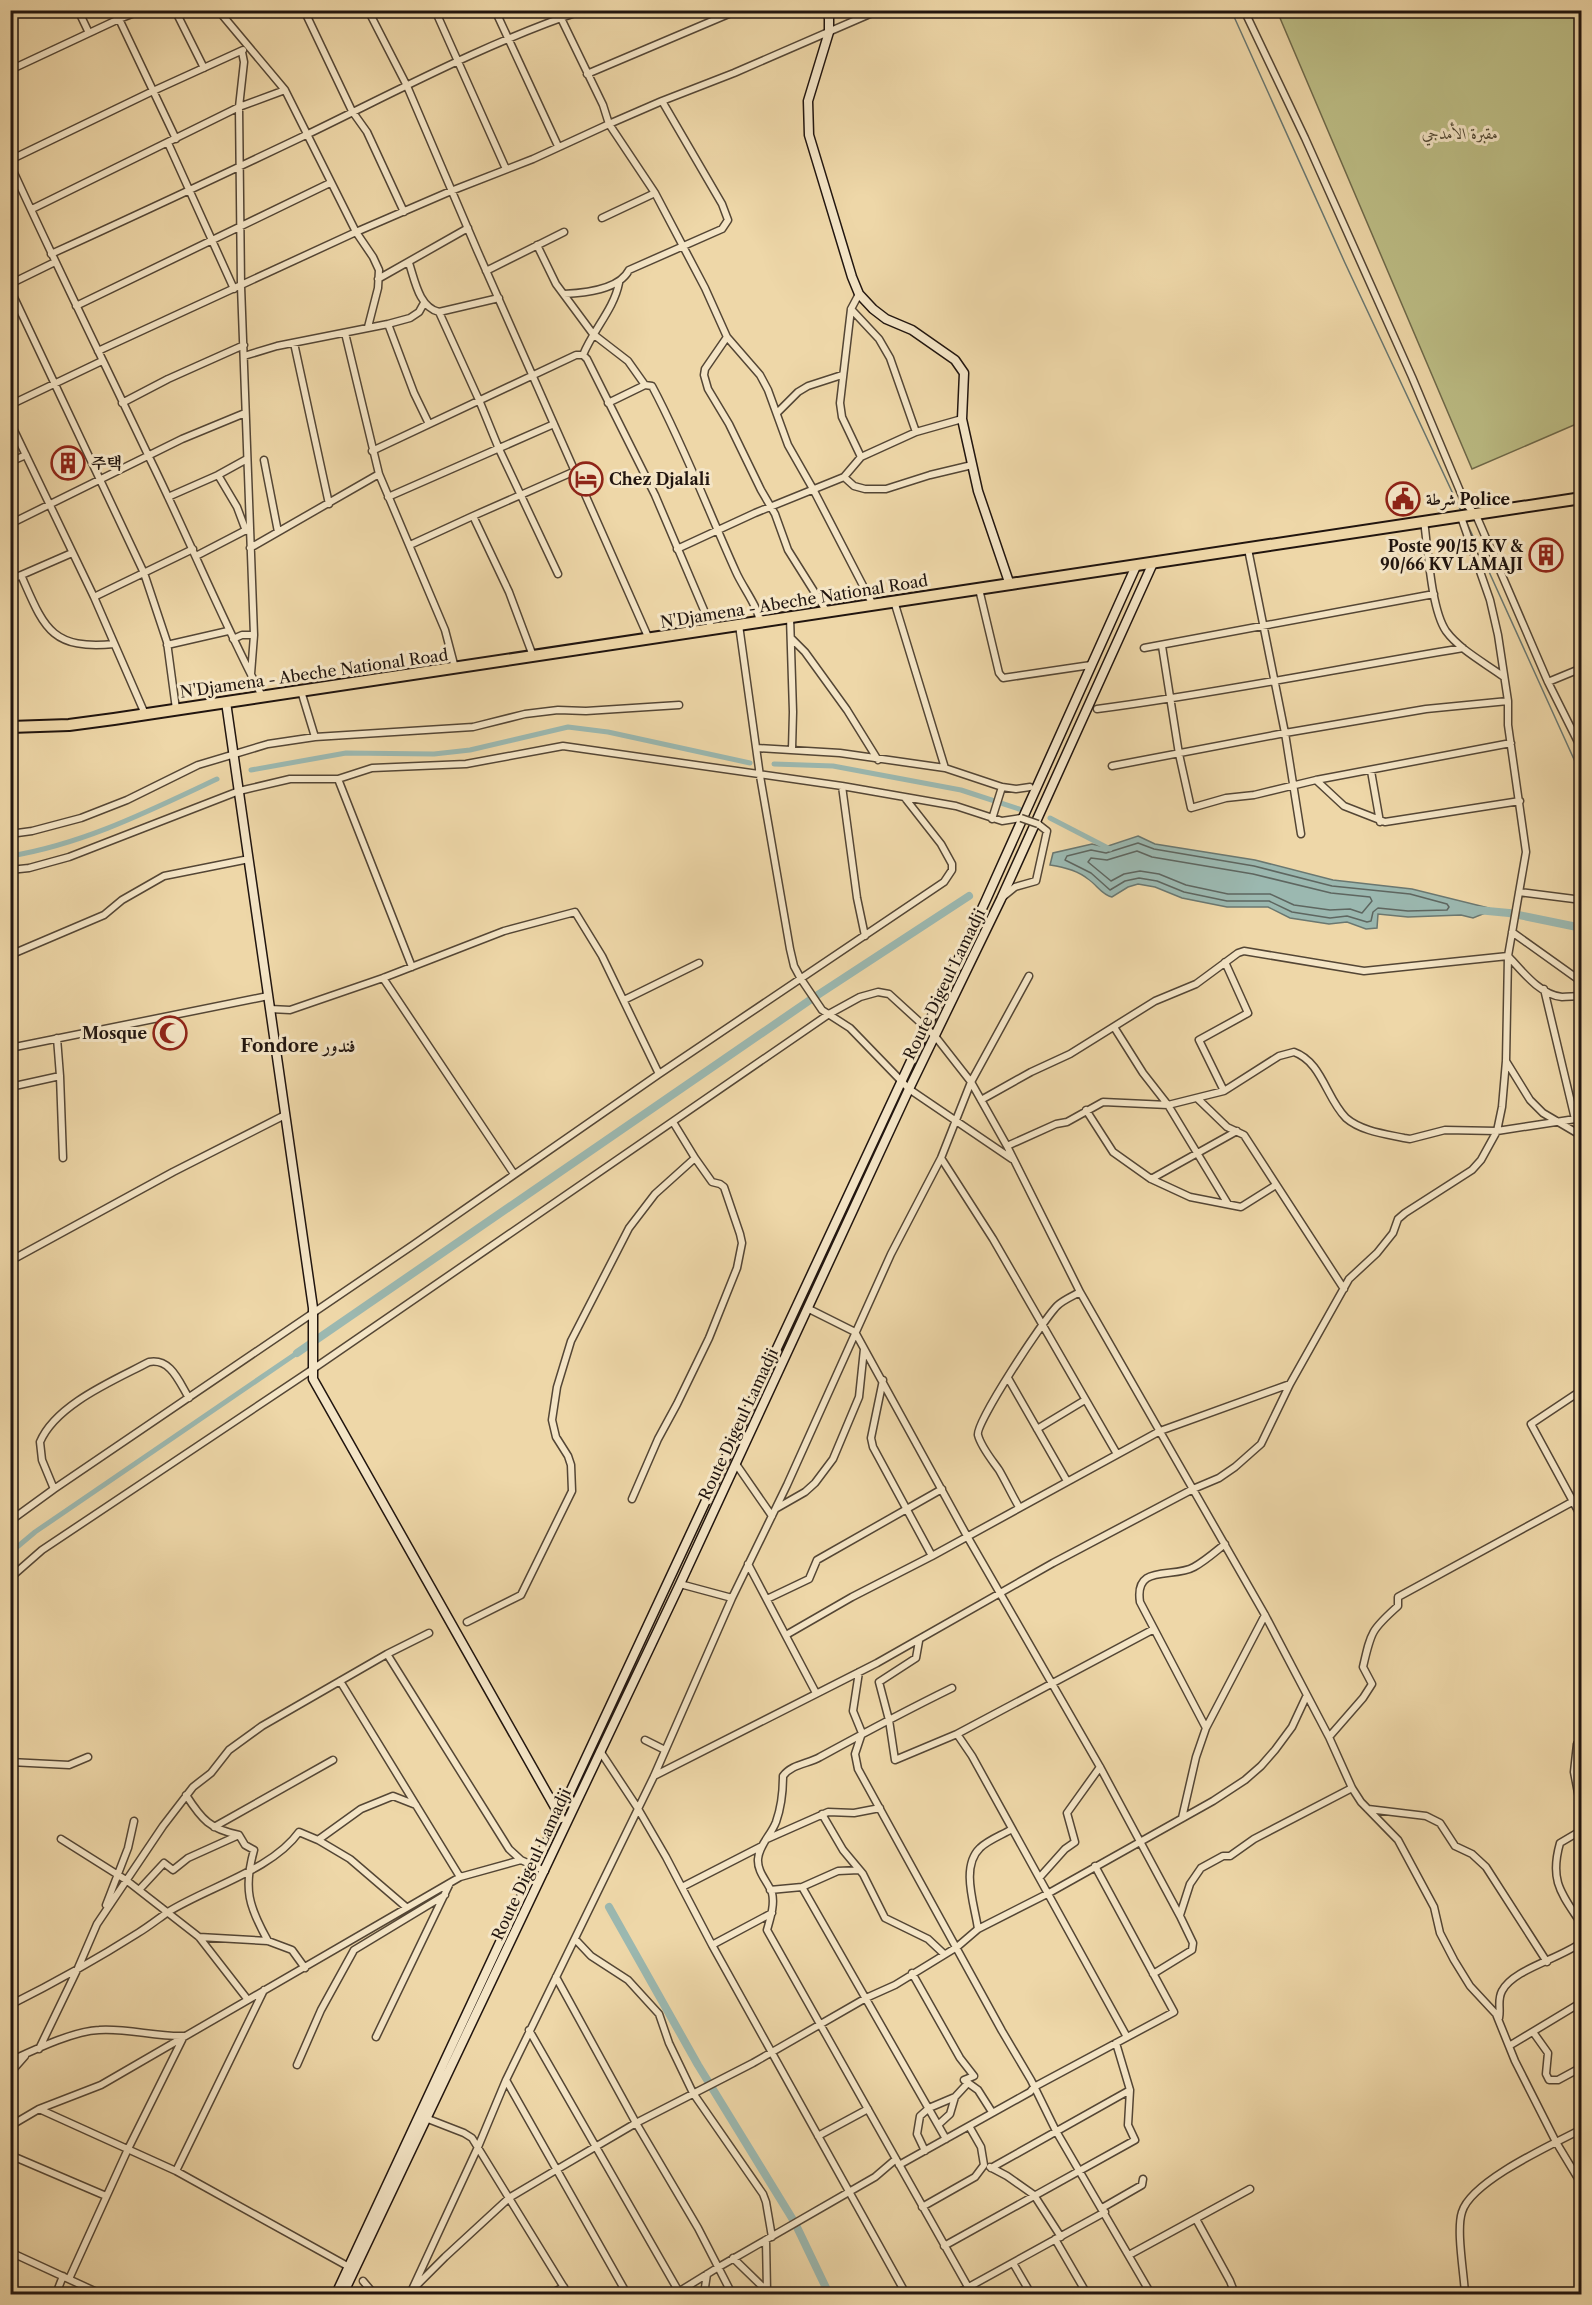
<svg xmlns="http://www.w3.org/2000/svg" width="1592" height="2305" viewBox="0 0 1592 2305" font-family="'Libre Caslon Text',Amiri,'Noto Serif KR',serif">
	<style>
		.green { fill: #bcbd85; stroke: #6e694a; stroke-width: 1.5 }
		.water { fill: #9bb8b0; stroke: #6a7770; stroke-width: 1.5 }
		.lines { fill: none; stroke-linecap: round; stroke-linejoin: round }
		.shore { stroke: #5e6660; stroke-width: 1.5 }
		.stream { stroke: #6a7770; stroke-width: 1.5 }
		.canal { stroke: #9bb8b0; stroke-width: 5 }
		.river { stroke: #9bb8b0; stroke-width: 8 }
		.street-casing { stroke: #544635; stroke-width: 9 }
		.secondary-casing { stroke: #21150f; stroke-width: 11 }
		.highway-casing { stroke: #21150f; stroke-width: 14 }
		.street { stroke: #f4e5c6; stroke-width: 6 }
		.secondary { stroke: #f4e5c6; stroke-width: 8 }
		.highway { stroke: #eed7a8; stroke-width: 10 }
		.street-bridge-casing { stroke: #544635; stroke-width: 9; stroke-linecap: butt }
		.street-bridge { stroke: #f4e5c6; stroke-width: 6 }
		.labels { text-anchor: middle; stroke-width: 6; stroke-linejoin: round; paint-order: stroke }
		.park-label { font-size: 16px; font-style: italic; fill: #504732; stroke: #f4e5c6 }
		.poi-label { font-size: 16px; font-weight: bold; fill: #21150f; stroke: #f4e5c6; text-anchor: start }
		.street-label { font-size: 16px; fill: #21150f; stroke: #f4e5c6 }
		.neighbourhood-label { font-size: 18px; font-weight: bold; fill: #21150f; stroke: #f4e5c6 }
	</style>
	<rect width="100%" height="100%" fill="#eed7a8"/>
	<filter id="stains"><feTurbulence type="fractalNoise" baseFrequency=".00333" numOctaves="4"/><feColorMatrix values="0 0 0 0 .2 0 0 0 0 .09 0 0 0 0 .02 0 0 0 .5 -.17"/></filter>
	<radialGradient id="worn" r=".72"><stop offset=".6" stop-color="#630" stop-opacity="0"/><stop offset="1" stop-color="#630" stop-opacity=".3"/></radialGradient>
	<!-- green -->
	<path class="green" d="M1277,11h304v411l-109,47z"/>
	<!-- water -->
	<path class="water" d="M1138,836l17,8 100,16 78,20 79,9 77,19 -1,4 -15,6 -12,-3 -53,2 -30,-3 -1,14 -11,1 -19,-7 -18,2 -39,-6 -22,-11h-41l-45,-9 -27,-11 -17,-3 -10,3 -16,10c-10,-2 -15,-12 -24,-18 -11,-9 -24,-12 -38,-14l3,-12 39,-9 13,3z"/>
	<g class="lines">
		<!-- shore -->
		<path class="shore" d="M1138,843l16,6 100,17 78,20 78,8 37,10 2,3 -2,3 -39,1 -30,-3 -5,4 -2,9 -4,1 -20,-6 -17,2 -38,-6 -23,-11h-42l-43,-9 -27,-11 -18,-3 -14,3 -15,9 -19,-17 -26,-13 2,-4 24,-6 15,3z
			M1137,851l15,6 101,17 78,19 39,4 2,4 -10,12 -12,-4 -20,1 -36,-5 -24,-11h-42l-42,-9 -27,-11 -19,-3 -16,3 -13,7 -23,-19 3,-4 16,2z"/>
		<!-- stream -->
		<path class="stream" d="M1231,10l114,253 116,248
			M1466,521l116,256"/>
		<!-- canal -->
		<path class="canal" d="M774,764l59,2 128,24 58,19
			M251,770l95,-17 88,1 36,-4 98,-23 40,5 142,31
			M1050,818l60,31
			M10,856c74,-12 141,-46 207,-77
			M10,1553l25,-21 262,-179"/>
		<!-- river -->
		<path class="river" d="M1477,910l32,3 73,15
			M297,1353l513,-353 159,-104
			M609,1907l89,158 97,158 34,71"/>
		<defs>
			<path id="street" d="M78,10l11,23
				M175,10l29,58
				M218,10l67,80 71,142 17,25 6,13 -1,18 -10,39
				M304,10l48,101 15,21 37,80
				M368,10l39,76 70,164 172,389
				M435,10l71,159
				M495,10l63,136
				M557,10l46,95 6,19 53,-23 60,103 6,16 -6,9 -93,41c-10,20 -45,23 -65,24
				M1244,10l61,128 107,239 53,126 11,12 72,167 34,68
				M119,19l57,120
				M242,52l2,10 -5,45 2,179 13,349 -3,39
				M10,70l109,-51 23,-9
				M587,74l151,-64
				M662,101l72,-28 145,-63
				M168,143l66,146
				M10,160l143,-69 90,-41
				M10,164c45,99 93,196 139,293 39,79 72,161 113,239
				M32,209l207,-102 46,-17
				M602,218l53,-25
				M537,245l19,39 37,50 35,27 17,24
				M51,254c86,-39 171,-79 255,-119 91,-44 182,-93 278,-125
				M409,263c6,18 10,44 30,49l60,-14
				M486,271l78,-39
				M378,279l90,-51
				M10,284l45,-22
				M10,289l134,284 23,69 9,67
				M859,294l-8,15 -11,94 2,14 19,40
				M76,306l254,-123
				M851,309l28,30 11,19 26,74
				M439,312l40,88 20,49 59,125
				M388,324l26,69 15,31
				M345,333l34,141 66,156 10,38
				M727,337l-22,32 -1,6 4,14 21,35 32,66 14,24 13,36 39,62
				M294,343l35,161
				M98,351l258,-119 95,-41 82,-32 76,-35 46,69 50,95 22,49 33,38 8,15 20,55 25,44 60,116
				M583,355c10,-25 31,-46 36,-72
				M244,356l33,-10 111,-22 22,-6 9,-6 5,-9
				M122,403l46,-24 76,-34
				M608,403l37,-18 7,1c32,60 56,124 84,186 7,16 22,34 24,50
				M10,405l92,-44
				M778,412l20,-20 10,-6 34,-11
				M10,422l84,175 51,117
				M372,451l204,-96h7l4,4 68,136 57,134
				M264,460l14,72
				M10,462l16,-7
				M844,477l17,-20 55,-25 46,-13
				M168,497l50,-22
				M388,497l166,-73
				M1424,521c4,28 7,88 22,110 14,19 39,32 58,46
				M10,524l172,-85 63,-26
				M246,531l-9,-24 -19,-32 29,-16
				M410,545l63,-29
				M250,548l129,-74
				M677,549l78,-36 89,-36 10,9 11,3h21l44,-14 42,-10
				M1248,549l37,184 16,101
				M196,556l52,-27
				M21,575c23,52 29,75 93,69
				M10,580l62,-27
				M979,589l20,84 4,5 88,-13
				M94,597l99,-48
				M894,601l51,167
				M790,617l3,95 -1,37
				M739,625l21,151 30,173 4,17 7,13 21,31 28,18 59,61 103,70
				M791,638l14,14 42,58 31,50
				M233,639l9,-4h12
				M167,645l61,-14
				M1162,646l17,108 12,54 35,-10 28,-3 62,-15 195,-37
				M1144,648l290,-54
				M533,656l-24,-64 -36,-76 102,-45
				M1548,682l34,-14
				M301,691l14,46
				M1097,709c123,-16 244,-41 366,-61
				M757,748l83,5 105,15 57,19 14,2 14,-2
				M1112,766l173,-33 141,-24 82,-8
				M1371,771l9,51
				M338,779l74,188
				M1316,780l28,26 41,16 135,-21
				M842,786l15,112 8,38
				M992,819l10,-32
				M10,834l22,-3 49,-13 46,-18 71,-35 70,-21 47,-7 158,-10 52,-13 33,-4 28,1 93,-6
				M10,870l19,-2 40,-11 170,-66 51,-12h48l34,-11 94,-4 97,-18 279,40 114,20 46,15 19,-3
				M1519,892l63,8
				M1004,896l11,-9 21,-6 11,-50 -9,-7
				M1512,932l70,50
				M10,955l94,-40 18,-15 42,-24 85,-17
				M383,978l131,196
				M1544,989l31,130
				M624,1000l75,-37
				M270,1009l20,1 93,-32 121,-47 71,-19 27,44 57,118
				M1114,1027l29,46 25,32 60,99
				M57,1038l3,38 3,82
				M10,1048l258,-52
				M1506,1061l24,39 13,13 39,23
				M10,1087l50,-11
				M1224,1091l-25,-51 49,-27 -23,-51
				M1198,1099l29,28 17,8 100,154
				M981,1100l50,-28 39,-18 85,-53 41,-17 42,-31 6,-2 120,20 144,-15c14,15 32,39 54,41 6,0 13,-1 20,-1
				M1086,1110l27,42 38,27 39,18 51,10 35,-22
				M1007,1146l49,-22 11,-2 36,-20 65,3 56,-14 55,-35 15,-4c28,10 32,46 52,66 15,13 39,16 58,20l6,1 35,-9 52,1 85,-13
				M941,1158l52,81 124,215
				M1151,1179l86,-48
				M10,1261l163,-89 112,-57
				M809,1309l46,23 112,204 133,231 80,149 13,27 -1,7 -39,24
				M1008,1378l59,103
				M883,1380l-12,58 2,9 59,109
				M1582,1390l-51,34 51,94
				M1037,1429l48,-29
				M736,1464l36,52
				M54,1489l-12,-29 -2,-18c16,-38 75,-62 109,-80 22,-4 30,20 40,36
				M632,1499l26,-60 19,-35 32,-66 28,-70 5,-25 -2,-9 -16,-47 -4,-3 -8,-2 -17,-24
				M1019,1507c-7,-12 -13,-25 -20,-37 -7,-10 -18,-23 -21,-35 -3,-12 66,-116 79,-129 6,-6 16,-10 23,-14
				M777,1508l28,-16 10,-9 18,-24 26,-62 5,-48
				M10,1521l44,-32 359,-244 246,-171 285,-192 8,-12v-6l-11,-20 -36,-46
				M748,1564l68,129
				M10,1578l32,-28 271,-181 516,-355 31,-17 18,-5 11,2 46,42 36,46 36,64 73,146 185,323 64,122 23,51 9,14 37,38 36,67 6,26 14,27 16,26 26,28 19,47 41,81 26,43
				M680,1584l52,14
				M767,1599l42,-20 8,-19 125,-71
				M467,1622l54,-27 51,-104 -1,-26 -3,-9 -12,-19 -4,-17 5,-33 14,-46 58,-113 26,-34 40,-36 -22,-36
				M786,1635l66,-38 80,-41 228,-125 130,-47
				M919,1641l-3,17 -37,24 10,38 6,40 62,-26 15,22 155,281
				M387,1654l122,195 12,11 24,11
				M859,1672l-6,39 9,22 -7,21 3,15 144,262 29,49 25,51 95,163
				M340,1681l120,196
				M952,1688c-45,22 -88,45 -132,69 -12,7 -28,7 -37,19 0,16 -2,32 -7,46 -5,13 -17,23 -18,37 -1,13 10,23 14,34 3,12 -2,26 -5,37l205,364
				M1206,1728l-66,-126c-6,-39 33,-23 54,-35 11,-6 21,-15 31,-23
				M957,1734l197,-105
				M1329,1737l34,-39 9,-14 -9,-17c8,-35 8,-37 35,-61v-9l174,-95
				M645,1740l20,10
				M1582,1742l-5,2 -3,28 8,42
				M600,1751l37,56 29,50 46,88 194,349
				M10,1762l59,3 19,-8
				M654,1776l223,-113 176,-100 140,-74 26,-11 16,-11 26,-23 29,-60 59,-105 28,-26 16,-20 5,-14 7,-6 67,-43 9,-10 16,-29 5,-24 4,-46 2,-105 18,-104 -18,-127v-24l-10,-66 -8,-35 -29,-83
				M186,1795c16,25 24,34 53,40l6,10 9,5c-11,39 -5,57 14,91
				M1368,1809l58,7 14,7 15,23 17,8 14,13 61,95
				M822,1814l21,36 20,24 22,44 43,21 16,15
				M1182,1818l14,-61 10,-29 59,-113
				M214,1827l119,-67
				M1582,1830l-22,13c-11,39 2,51 22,82
				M61,1839l65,41 73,57 49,63
				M767,1839l61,-27 26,1 26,-5
				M318,1840l32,19 56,48
				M1040,1877l25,-28 10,-7 -8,-29 33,-46
				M682,1887l80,-41
				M802,1887l36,-16 21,-1
				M139,1890l25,-27 9,7 15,-12 51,-23
				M770,1890l32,-3 144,252
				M106,1905l22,-57 6,-27
				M1180,1915l10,-31 11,-16 22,-12h7l24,-17 98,-51
				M978,1929c-3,-23 -18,-62 2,-81 8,-8 22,-13 32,-19
				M199,1937l69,4 24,9 13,18
				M575,1939l16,17 37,24 31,34 10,29 24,50 70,101 3,8 6,35
				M712,1945l60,-32
				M912,1973l48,85 14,18 -10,4 14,10 14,22
				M556,1977l80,146 62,105 34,66
				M10,2005c44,-22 87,-46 128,-72 10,-6 20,-14 30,-21 40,-25 104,-42 131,-80l19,8 43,-31 32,-13 23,9
				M1499,2018c2,-9 -2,-18 3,-27 11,-22 58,-32 80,-49
				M529,2030l150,262
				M1533,2032l15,21 -2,21 3,6h9l24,-13
				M376,2037l74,-154
				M1509,2046l73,-44
				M39,2049l39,-81 19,-44 66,-98 30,-39 18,-14 18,-23 33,-24 125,-72 42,-21
				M10,2061c24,-11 63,-30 89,-31 28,-2 57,7 85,6l-56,113 -59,130
				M297,2065l24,-55 33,-60 91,-55
				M10,2073l15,-17
				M506,2080l121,214
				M39,2109l137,62 175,97
				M428,2119l36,14 8,5 96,156
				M938,2125l12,-11 5,-17 12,-13
				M10,2126l29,-17 62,-24 359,-208 61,-17
				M818,2136l50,-27
				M925,2151l-8,-17 3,-18 9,-8 26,-11
				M10,2155l96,41
				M899,2165l131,-73 4,-5 140,-75 -79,-146
				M990,2167l17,9 27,19 27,42
				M991,2168l139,-78 -14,-47
				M176,2171l88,-181
				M922,2207l53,-30 9,-12 -3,-18 -12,-21
				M1102,2208l40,-23 1,-6
				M1196,2219l34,62 5,13
				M1055,2239l32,55
				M766,2240l1,51 2,3
				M944,2246l191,-106 -7,-15 2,-35
				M10,2252l91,42
				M1129,2255l121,-66
				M733,2258l34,33
				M1013,2263l18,31
				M363,2281l11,13
				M415,2287l30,-30 64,-59 47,-28 80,-47 117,-60 113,-65 29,-13 62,-38 21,-18 71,-36 164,-92 32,-21 16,-14 14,-16 17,-23 14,-30
				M683,2290l29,4
				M56,2294l7,-18
				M410,2294l68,-147 28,-67 148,-304 78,-178 55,-113 104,-231 50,-96 30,-76 58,-106
				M550,2294l14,-7
				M675,2294l42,-26 158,-91 21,-18
				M704,2294l3,-20
				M956,2294l149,-82
				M1465,2294c-1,-21 -9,-64 -3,-82 9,-31 91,-68 120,-83"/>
			<path id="secondary" d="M826,10l3,8v14l-21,69 1,34 43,142 7,17 14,15 13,10 26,11 43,30 9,13 -2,46 16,72 32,94
				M226,702l87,606v71l248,439
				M336,2294l650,-1394 150,-334
				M343,2294l337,-710 229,-495 92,-190 152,-336"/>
			<path id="highway" d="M10,727l59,-2 45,-6 1468,-221"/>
		</defs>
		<!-- street casing -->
		<use href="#street" class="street-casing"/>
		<!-- secondary casing -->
		<use href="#secondary" class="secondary-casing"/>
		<!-- highway casing -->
		<use href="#highway" class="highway-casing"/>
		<!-- street -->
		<use href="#street" class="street"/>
		<!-- secondary -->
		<use href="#secondary" class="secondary"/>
		<!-- highway -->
		<use href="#highway" class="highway"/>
		<defs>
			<path id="street-bridge" d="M1021,818l17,6"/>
		</defs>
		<!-- street-bridge casing -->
		<use href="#street-bridge" class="street-bridge-casing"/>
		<!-- street-bridge -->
		<use href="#street-bridge" class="street-bridge"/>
	</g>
	<!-- icons -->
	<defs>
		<symbol id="building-ring" viewBox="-11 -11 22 22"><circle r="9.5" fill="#f4e5c6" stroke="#8f2418" stroke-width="1.5"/><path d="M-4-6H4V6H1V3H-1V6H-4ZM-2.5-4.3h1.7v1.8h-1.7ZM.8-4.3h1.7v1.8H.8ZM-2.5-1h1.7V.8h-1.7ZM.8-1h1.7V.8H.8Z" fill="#8f2418"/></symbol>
		<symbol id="hotel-ring" viewBox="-11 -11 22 22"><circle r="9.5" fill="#f4e5c6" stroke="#8f2418" stroke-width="1.5"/><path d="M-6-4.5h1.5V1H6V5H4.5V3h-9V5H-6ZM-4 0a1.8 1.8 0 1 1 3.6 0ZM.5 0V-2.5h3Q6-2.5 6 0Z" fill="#8f2418"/></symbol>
		<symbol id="civic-ring" viewBox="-11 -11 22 22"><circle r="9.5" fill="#f4e5c6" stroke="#8f2418" stroke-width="1.5"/><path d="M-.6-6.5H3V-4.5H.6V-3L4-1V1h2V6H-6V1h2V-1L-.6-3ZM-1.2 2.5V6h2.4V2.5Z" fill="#8f2418"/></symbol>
		<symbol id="mosque-ring" viewBox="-11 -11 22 22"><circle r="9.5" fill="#f4e5c6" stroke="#8f2418" stroke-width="1.5"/><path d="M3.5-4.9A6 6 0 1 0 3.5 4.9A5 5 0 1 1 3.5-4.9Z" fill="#8f2418"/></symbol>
	</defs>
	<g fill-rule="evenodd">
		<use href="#building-ring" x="49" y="444" width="38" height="38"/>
		<use href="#hotel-ring" x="567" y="460" width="38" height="38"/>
		<use href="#civic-ring" x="1384" y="480" width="38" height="38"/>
		<use href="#building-ring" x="1527" y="536" width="38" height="38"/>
		<use href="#mosque-ring" x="151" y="1014" width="38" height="38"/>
	</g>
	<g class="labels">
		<!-- park labels -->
		<g class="park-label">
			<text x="1460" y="139">مقبرة الأمدجي</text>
		</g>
		<!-- poi labels -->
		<g class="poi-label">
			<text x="91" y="469">주택</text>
			<text x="609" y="485">Chez Djalali</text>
			<text x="1426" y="505">شرطة Police</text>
			<text x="1523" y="552" text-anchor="end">Poste 90/15 KV &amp;<tspan x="1523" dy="18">90/66 KV LAMAJI</tspan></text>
			<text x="147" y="1039" text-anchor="end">Mosque</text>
		</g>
		<!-- street labels -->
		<g class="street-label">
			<text transform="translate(794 601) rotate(-9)" y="6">N'Djamena - Abeche National Road</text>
			<text transform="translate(314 673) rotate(-8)" y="6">N'Djamena - Abeche National Road</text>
			<text transform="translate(944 984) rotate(-64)" y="6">Route Digeul Lamadji</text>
			<text transform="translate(738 1424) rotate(-65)" y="6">Route Digeul Lamadji</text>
			<text transform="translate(531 1864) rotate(-65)" y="6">Route Digeul Lamadji</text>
		</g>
		<!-- neighbourhood labels -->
		<g class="neighbourhood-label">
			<text x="298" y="1052">Fondore فندور</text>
		</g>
	</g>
	<!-- margin -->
	<rect width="1592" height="2305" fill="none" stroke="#eed7a8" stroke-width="36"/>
	<rect x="12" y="12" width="1568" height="2281" fill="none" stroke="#21150f" stroke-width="3"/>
	<rect x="18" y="18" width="1556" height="2269" fill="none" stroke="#21150f" stroke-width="1.5"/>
	<rect width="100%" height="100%" filter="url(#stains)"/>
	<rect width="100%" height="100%" fill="url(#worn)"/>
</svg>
